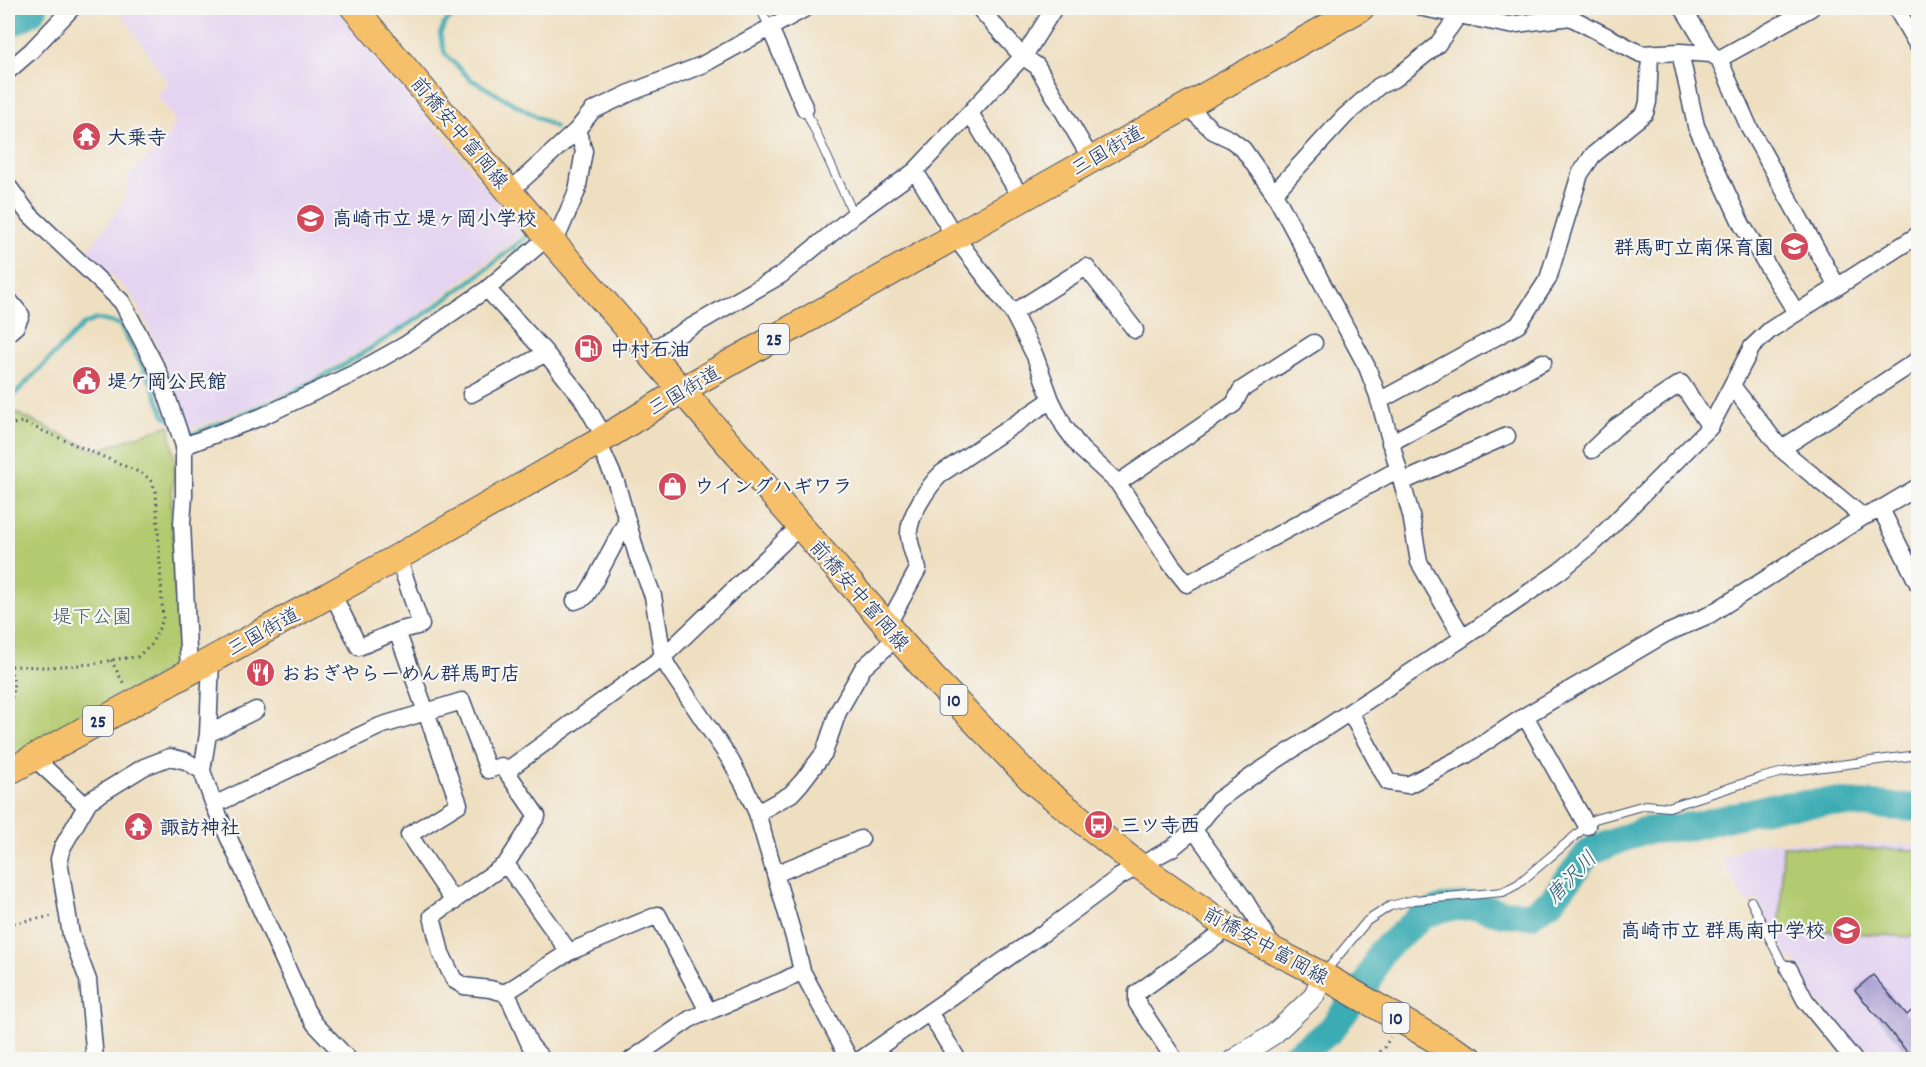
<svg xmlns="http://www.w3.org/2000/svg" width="1926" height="1067" viewBox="0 0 1926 1067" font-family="Dekko,'Klee One',sans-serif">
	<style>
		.built { fill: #e4d3f1 }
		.green { fill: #b3cb70; stroke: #677d67; stroke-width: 1.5 }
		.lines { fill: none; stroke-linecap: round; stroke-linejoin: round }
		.stream { stroke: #3aacb3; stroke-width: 4.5 }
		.river { stroke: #3aacb3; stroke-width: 28 }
		.building { fill: #aba0d3 }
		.service-casing { stroke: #3b496d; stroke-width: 10 }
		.minor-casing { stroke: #3b496d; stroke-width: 19 }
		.tertiary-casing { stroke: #3b496d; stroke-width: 22 }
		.primary-casing { stroke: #3b496d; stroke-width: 28 }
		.path { stroke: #3b496d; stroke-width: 3; stroke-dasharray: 1.5 4.5; stroke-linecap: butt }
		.service { stroke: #fff; stroke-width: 8 }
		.minor { stroke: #fff; stroke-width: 16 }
		.tertiary { stroke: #fff; stroke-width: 20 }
		.primary { stroke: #f6c06b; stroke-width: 26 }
		.labels { text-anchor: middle; stroke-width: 4.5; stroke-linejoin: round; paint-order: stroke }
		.shield { fill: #f6f6f2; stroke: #5d6b8a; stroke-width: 1.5 }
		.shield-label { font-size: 18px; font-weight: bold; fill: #1b2f5e }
		.street-label { font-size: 20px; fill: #1b2f5e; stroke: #f6f6f2 }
		.poi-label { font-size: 20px; font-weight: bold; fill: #1b2f5e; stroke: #f6f6f2; text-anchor: start }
		.park-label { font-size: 20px; fill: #415662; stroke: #f6f6f2 }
		.water-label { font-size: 21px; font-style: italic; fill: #265b7c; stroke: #f6f6f2 }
	</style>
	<rect width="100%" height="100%" fill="#f6f6f2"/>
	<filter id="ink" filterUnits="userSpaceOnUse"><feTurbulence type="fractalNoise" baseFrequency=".0167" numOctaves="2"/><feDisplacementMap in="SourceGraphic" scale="12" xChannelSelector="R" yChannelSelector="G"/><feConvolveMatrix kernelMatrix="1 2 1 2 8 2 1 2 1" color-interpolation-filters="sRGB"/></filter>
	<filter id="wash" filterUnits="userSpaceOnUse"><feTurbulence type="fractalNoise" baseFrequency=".008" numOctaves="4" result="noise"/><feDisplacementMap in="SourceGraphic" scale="24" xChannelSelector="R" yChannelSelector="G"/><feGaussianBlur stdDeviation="1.35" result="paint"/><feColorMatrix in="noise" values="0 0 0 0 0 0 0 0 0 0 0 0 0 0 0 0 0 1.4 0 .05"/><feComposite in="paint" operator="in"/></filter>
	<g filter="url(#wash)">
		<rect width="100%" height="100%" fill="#efdfc1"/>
		<!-- built -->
		<path class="built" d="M118,8h220l185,225 -112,87 -118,70 -102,39 -38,-94 -21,-40 -45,-44 36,-48 8,-30 34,-30 11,-22 -20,-27 13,-9z
			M1764,842l154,3v214h-54l-1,-4 -51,-61 -17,-34 -9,-4 -29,-57 -11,5 -24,-45 25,-13z"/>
		<!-- green -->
		<path class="green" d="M14,412l82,39 73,-26 6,36 -4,44 8,158 -171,99v-346z
			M1783,846l135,4v84l-7,3 -131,-9z"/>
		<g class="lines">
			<!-- stream -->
			<path class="stream" d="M463,8l-18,15 -5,11 5,20 25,25 85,48
				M8,401l75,-76 13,-6 23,5 33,60 12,31 5,3
				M184,428l9,6 94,-38 62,-34 73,-46 54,-39 50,-40"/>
			<!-- river -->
			<path class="river" d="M8,25l22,-12 4,-5
				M1289,1060l41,-29 38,-50 13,-29 41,-36 21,-8 32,-2 28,7 27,2 22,-15 38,-49 53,-20 50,-5 78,-19 58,-5 89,6"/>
		</g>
		<g id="blocks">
			<!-- building -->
			<path class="building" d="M1873,975l34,40 11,-10v55h-4l-59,-70z"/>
		</g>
	</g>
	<g filter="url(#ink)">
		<use href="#blocks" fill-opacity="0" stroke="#3b496d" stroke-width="1.5"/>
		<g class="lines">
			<defs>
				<path id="service" d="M760,8l10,20
					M805,109l49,106
					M1751,901l30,60 8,8
					M1324,973l43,-52 23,-15 24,-6 89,-8 15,-8 77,-65 50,-14 24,2 91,-29 24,-6 134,-17"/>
				<path id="minor" d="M979,8l43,48 15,10 54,93
					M1423,8l86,17 61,-8 71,37 39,-2 31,2 8,5 92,-51
					M1683,8l28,46
					M1896,8l22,38
					M770,28l35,81
					M1680,52l16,74 46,99 54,87
					M1719,59l30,68 88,159
					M8,71l23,-20 41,-43
					M1186,105l27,26 17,8 13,10 31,44 93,174 11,29 33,119 8,47 44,76
					M970,113l52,86
					M915,171l40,66 58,76 22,43 16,44 13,26 17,23 37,34 53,81 16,20 210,-114
					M8,186l20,27 94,89 37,71 25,73v50l-2,27 7,148
					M510,191l67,-61 15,-19 40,-19 70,-27 104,-57
					M1274,193l71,-77 34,-30 17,-8 41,-33 21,-29
					M487,289l57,62 37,46 24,41
					M8,299l13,16 -5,11 -8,7
					M1013,313l73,-46 49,63
					M648,352l133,-77 73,-60 61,-44 111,-118 28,-45
					M1733,387l48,62 82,68
					M471,394l75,-41
					M1379,401l139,-76 30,-46 32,-105 13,-19 52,-42 3,-11 2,-48
					M598,442l18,40 21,73 16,41 10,61 6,12 62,92 13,24 13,28 38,128 7,30 48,89
					M1390,443l153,-81
					M184,446l77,-29 96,-45 48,-27 82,-56 61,-52 12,-7 17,-39 7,-40 -7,-21
					M1781,449l137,-89
					M1592,450l24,-23 65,-44 29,44
					M1402,482l105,-46
					M1118,483l116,-79 7,-14 73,-47
					M1881,509l37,75
					M332,593l27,54 38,-16 24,-6 -23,-68
					M575,601l10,-4 6,-9 36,-68
					M887,626l31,-57c-3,-10 -8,-22 -9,-33 -2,-18 20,-51 33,-63l109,-73
					M397,631l62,173 -50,31 45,67
					M211,660l-3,74 -6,37 12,34 92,205 9,14 34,36
					M1350,712l38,70 20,3 58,-30 59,-39 140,-82 44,-19 154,-98 18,-8 37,-22
					M1525,716l62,110
					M208,734l48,-24
					M33,757l53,49
					M506,771l157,-114 137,-131
					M214,805l166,-79 82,-25 26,69 13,-4 5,5 31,45 -31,48 -74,52 9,37 13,27 10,6 26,3 15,4 6,9 19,43 13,15
					M757,813l34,-19 10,-11 23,-30 14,-41 25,-44 34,-31
					M1194,830l52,72 29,49
					M506,864l63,88
					M775,874l86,-35
					M1789,969l16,31 49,60
					M505,993l64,-41 89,-37 50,96
					M929,1012l29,48
					M95,1060l-7,-80 -17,-45 -11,-68 -1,-8 3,-11 27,-47 55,-34 26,-10 16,4 16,10
					M631,1060l59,-41 93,-38 19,-10
					M860,1060l185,-128 74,-55 53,-29 22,-18 24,-30 37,-26 208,-136 97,-67 35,-29 115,-115 42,-80 18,-17 148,-95
					M1175,1060l-38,-57v-10l92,-65"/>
				<path id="tertiary" d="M1233,1060l41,-26 40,-38 8,-21"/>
				<path id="primary" d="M354,8l194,229 349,400 36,41 101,104 104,83 91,63 93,47 149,85
					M8,772l390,-215 200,-115 84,-52 679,-382"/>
			</defs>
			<!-- service casing -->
			<use href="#service" class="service-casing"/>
			<!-- minor casing -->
			<use href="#minor" class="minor-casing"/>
			<!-- tertiary casing -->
			<use href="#tertiary" class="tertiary-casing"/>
			<!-- primary casing -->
			<use href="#primary" class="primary-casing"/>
			<!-- path -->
			<path class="path" d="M8,425l14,-3 119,51 9,6 6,12 7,129 -12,25 -14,12 -20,2 -24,5 -47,3 -38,-1
				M111,660l14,26
				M8,709l3,-4 3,-24 -5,-15
				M8,924l45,-8
				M1371,1060l14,-13 5,-10"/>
			<!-- service -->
			<use href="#service" class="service"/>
			<!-- minor -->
			<use href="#minor" class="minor"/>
			<!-- tertiary -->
			<use href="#tertiary" class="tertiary"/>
			<!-- primary -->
			<use href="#primary" class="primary"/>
		</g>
	</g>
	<!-- icons -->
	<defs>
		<symbol id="temple-disc" viewBox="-11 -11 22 22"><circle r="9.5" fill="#d1495b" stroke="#f6f6f2"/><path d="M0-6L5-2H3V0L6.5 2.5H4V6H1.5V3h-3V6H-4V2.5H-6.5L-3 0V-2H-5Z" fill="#fff"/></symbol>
		<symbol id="school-disc" viewBox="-11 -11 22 22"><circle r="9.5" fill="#d1495b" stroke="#f6f6f2"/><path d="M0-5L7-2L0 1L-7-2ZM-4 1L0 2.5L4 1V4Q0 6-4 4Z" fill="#fff"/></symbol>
		<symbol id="fuel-disc" viewBox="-11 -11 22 22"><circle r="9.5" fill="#d1495b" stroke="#f6f6f2"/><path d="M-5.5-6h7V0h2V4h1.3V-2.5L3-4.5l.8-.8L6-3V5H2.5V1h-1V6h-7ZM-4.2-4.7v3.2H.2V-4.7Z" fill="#fff"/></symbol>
		<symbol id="civic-disc" viewBox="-11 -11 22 22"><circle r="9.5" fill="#d1495b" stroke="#f6f6f2"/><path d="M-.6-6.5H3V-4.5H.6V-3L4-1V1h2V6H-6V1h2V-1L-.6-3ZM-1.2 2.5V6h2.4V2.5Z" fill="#fff"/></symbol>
		<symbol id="shop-disc" viewBox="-11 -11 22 22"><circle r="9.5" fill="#d1495b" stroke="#f6f6f2"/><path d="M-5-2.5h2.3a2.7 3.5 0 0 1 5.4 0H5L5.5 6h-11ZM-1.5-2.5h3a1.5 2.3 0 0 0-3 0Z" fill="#fff"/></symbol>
		<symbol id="restaurant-disc" viewBox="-11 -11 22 22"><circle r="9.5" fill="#d1495b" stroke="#f6f6f2"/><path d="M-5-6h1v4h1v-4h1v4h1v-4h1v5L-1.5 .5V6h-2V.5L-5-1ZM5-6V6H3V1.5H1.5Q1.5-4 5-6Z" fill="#fff"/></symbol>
		<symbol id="bus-disc" viewBox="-11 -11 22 22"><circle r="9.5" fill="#d1495b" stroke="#f6f6f2"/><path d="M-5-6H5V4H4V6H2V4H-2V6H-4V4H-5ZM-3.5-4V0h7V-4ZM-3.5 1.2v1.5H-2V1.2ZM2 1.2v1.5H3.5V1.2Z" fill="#fff"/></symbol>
	</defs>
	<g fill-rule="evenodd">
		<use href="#temple-disc" x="70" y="120" width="33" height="33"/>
		<use href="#school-disc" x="294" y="202" width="33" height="33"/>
		<use href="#school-disc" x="1778" y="230" width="33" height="33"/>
		<use href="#fuel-disc" x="572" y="332" width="33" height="33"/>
		<use href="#civic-disc" x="70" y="364" width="33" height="33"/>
		<use href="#shop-disc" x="656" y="470" width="33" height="33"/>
		<use href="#restaurant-disc" x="244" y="656" width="33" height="33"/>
		<use href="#bus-disc" x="1082" y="808" width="33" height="33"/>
		<use href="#temple-disc" x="122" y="810" width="33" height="33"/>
		<use href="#school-disc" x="1830" y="914" width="33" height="33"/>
	</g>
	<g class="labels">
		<!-- shield labels -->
		<g class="shield">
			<rect x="759" y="324" width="30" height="30" rx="4.5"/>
			<rect x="940.5" y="685" width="27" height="30" rx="4.5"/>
			<rect x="83" y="706" width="30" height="30" rx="4.5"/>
			<rect x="1382.5" y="1003" width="27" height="30" rx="4.5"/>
		</g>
		<g class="shield-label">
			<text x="774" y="345">25</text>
			<text x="954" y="706">10</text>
			<text x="98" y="727">25</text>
			<text x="1396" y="1024">10</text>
		</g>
		<!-- street labels -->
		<g class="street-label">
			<text transform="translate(460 132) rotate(50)" y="7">前橋安中富岡線</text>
			<text transform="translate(1107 150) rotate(-30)" y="7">三国街道</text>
			<text transform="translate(684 390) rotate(-30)" y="7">三国街道</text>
			<text transform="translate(860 595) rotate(49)" y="7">前橋安中富岡線</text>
			<text transform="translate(263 631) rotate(-29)" y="7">三国街道</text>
			<text transform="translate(1266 945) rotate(29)" y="7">前橋安中富岡線</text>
		</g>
		<!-- poi labels -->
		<g class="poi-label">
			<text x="107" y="144">大乗寺</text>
			<text x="332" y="225">高崎市立 堤ヶ岡小学校</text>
			<text x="1774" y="254" text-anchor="end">群馬町立南保育園</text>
			<text x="610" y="356">中村石油</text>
			<text x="107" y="388">堤ケ岡公民館</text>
			<text x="694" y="493">ウイングハギワラ</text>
			<text x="281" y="680">おおぎやらーめん群馬町店</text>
			<text x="1120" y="832">三ツ寺西</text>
			<text x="160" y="834">諏訪神社</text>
			<text x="1825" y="937" text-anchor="end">高崎市立 群馬南中学校</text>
		</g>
		<!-- park labels -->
		<g class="park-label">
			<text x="92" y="623">堤下公園</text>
		</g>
		<!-- water labels -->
		<g class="water-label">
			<text transform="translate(1571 877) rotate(-46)" y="7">唐沢川</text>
		</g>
	</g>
	<!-- margin -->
	<rect width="1926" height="1067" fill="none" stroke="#f6f6f2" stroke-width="30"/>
</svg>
